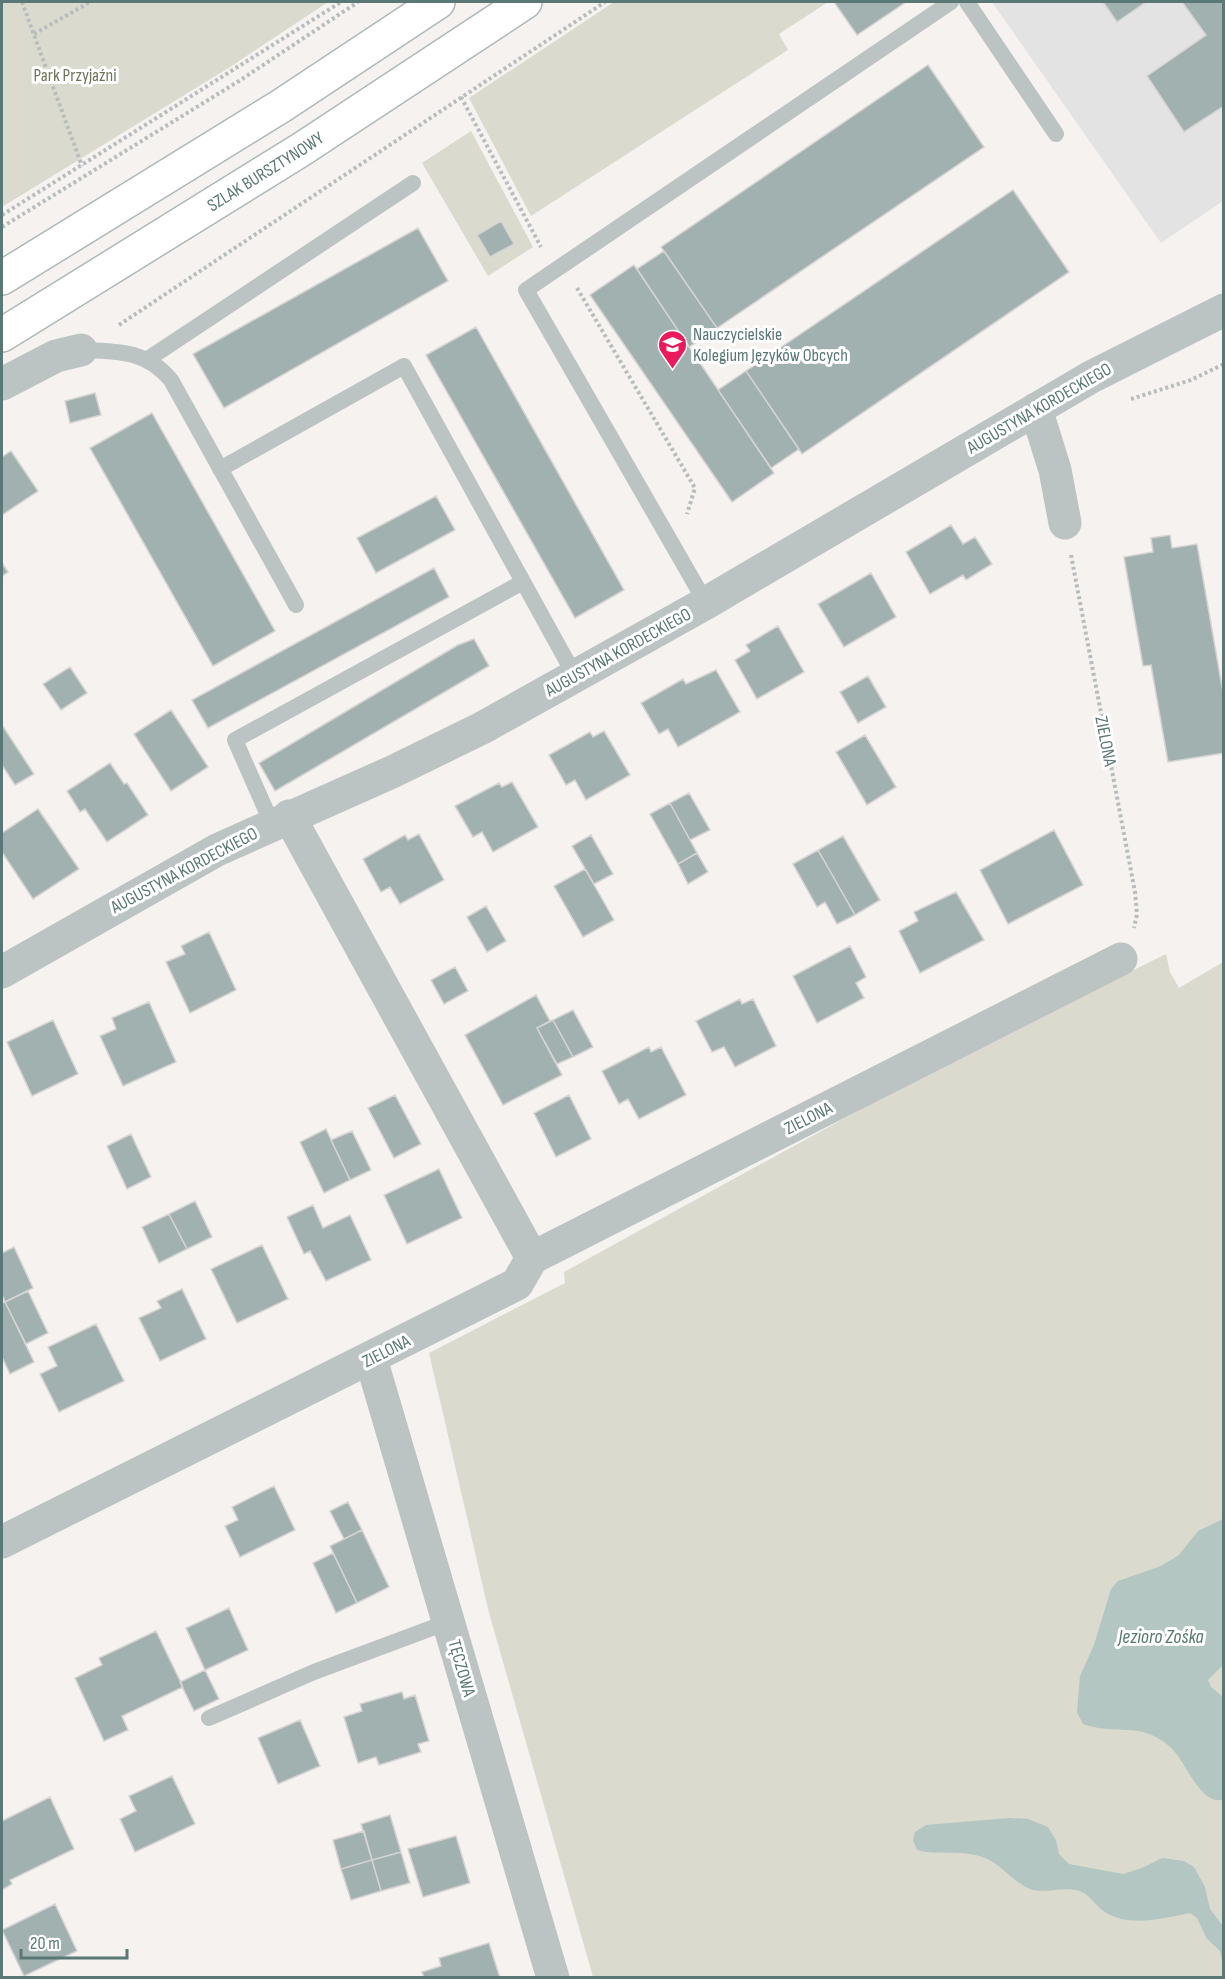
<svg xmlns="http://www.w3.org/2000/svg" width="1225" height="1979" viewBox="0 0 1225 1979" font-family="'Sofia Sans Condensed',sans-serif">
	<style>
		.built { fill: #e2e3e2 }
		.green { fill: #dadacf; fill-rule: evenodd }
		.water { fill: #b3c6c1 }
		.building { fill: #a1b1b0; stroke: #d6d4d3; stroke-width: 1.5 }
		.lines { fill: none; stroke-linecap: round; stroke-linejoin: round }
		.secondary-casing { stroke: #adb9b8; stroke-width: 36 }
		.path { stroke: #b7bdbd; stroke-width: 4; stroke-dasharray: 3 3; stroke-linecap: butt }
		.lane { stroke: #bbc4c3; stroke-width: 16 }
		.street { stroke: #bbc4c3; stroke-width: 33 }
		.secondary { stroke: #fff; stroke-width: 33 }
		.labels { text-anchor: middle; stroke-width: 6; stroke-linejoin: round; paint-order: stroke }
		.park-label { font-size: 18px; fill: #6f755d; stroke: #fff }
		.street-label { font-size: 18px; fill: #5a7875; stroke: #fff }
		.poi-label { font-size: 18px; fill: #5a7875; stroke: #fff; text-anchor: start }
		.water-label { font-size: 20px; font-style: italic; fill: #597970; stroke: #fff }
	</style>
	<rect width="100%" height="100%" fill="#f5f2f0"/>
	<!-- built -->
	<path class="built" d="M992,2h231v199l-62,42z"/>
	<!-- green -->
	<path class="green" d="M2,2h326l-98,65 -228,140z
		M614,2h214l-49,32 9,16 -257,166 -62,-118z
		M471,131l62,116 -45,29 -66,-113zM501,221l13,23 -24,13 -13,-22z
		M1166,954l4,18 9,16 44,-26v1015h-630l-104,-364 -60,-260 136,-70 -1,-11 374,-205z"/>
	<!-- water -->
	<path class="water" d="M1223,1519v146l-15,15 3,7 12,10 1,102c-22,9 -38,-36 -50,-48 -29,-32 -59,-15 -91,-27l-6,-12 3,-36 14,-31 17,-56 7,-8 43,-15 18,-11 19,-24z
		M1009,1818l19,1 20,8 8,13 3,14 10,10 54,10 19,-6 20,-10 22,3 10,6 11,20 5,22 13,17v39l-3,-14 -13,-12 -10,-21 -7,-5c-26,5 -61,15 -85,-1 -10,-6 -15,-19 -29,-22 -14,-3 -32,4 -46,-1 -17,-7 -28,-24 -45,-31 -22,-9 -46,-2 -68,-8l-4,-10 2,-8 11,-7z"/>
	<!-- building -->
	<path class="building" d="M834,2h72l-49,33z
		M1103,2h43l-29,20z
		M1182,2h42v104l-40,26 -37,-56 59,-41z
		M928,65l56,82 -267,181 -56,-81z
		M1013,190l56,82 -267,182 -56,-83z
		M501,221l13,23 -24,13 -13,-22z
		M418,228l30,53 -224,127 -31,-54z
		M664,251l53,77 -28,19 -52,-78z
		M634,265l140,208 -42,29 -142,-207z
		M476,327l148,263 -49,28 -149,-263z
		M746,371l53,78 -28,19 -53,-78z
		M95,393l6,22 -31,8 -5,-22z
		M152,413l123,218 -62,35 -123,-218z
		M11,451l27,40 -36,24v-58z
		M436,496l19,34 -79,43 -19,-35z
		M951,525l12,19 12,-7 17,27 -26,16 -3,-5 -33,19 -24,-42z
		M1170,535l2,13 25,-4 27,154v55l-56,9 -17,-97 -8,1 -19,-109 29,-5 -2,-14z
		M2,563l6,9 -6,4z
		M434,568l15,29 -241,131 -16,-28z
		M871,573l25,44 -52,30 -26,-43z
		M778,626l26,46 -47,27 -22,-39 15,-9 -4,-6z
		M474,639l15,27 -214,125 -16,-28 199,-118z
		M70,667l17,26 -26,17 -18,-26z
		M716,670l24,42 -62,35 -10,-18 -9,5 -18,-31 42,-24 3,5z
		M868,676l18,31 -28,16 -18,-31z
		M171,710l37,57 -37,24 -37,-57z
		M2,725l32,49 -19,11 -13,-20z
		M604,731l26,44 -44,25 -11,-20 -9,5 -17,-30 41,-23 3,5z
		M865,735l31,52 -29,18 -31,-53z
		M110,763l14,21 3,-1 21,32 -41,27 -22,-33 -5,3 -13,-21z
		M512,782l26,45 -45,25 -11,-20 -9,5 -18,-31 44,-23 3,4z
		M689,793l21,37 -20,10 -20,-37z
		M670,803l27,50 -19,11 -28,-50z
		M38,809l41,60 -46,30 -31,-47v-19z
		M1054,830l29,55 -75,39 -28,-54z
		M419,834l25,46 -44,24 -10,-17 -9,5 -18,-33 42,-24 3,5z
		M591,835l22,39 -19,10 -22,-38z
		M843,836l37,64 -25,15 -37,-65z
		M818,850l37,65 -18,9 -12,-22 -8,5 -24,-43z
		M697,853l11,19 -20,12 -10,-20z
		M585,869l29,51 -31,17 -29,-51z
		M956,892l28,48 -64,33 -21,-42 19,-10 -4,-9z
		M486,906l20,35 -19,11 -20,-35z
		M209,932l27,58 -46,23 -24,-51 19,-8 -4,-8z
		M850,946l16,31 -10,6 8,15 -47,25 -24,-47z
		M455,967l13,24 -24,13 -13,-24z
		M536,995l14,26 -13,7 25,47 -59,30 -38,-70z
		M740,999l2,5 11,-5 23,47 -41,21 -11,-20 -12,5 -16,-31z
		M149,1002l27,60 -53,24 -23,-50 16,-7 -4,-11z
		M573,1010l20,37 -20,10 -20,-37z
		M53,1020l25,54 -46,22 -25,-54z
		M553,1020l20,37 -16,7 -20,-36z
		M649,1047l2,5 10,-5 25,48 -47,24 -11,-20 -9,5 -17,-33z
		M395,1095l26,49 -27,14 -26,-50z
		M569,1095l22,44 -35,18 -22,-44z
		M326,1129l24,51 -26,13 -24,-51z
		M352,1131l19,39 -21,10 -19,-40z
		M131,1134l20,43 -24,12 -20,-43z
		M439,1169l23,49 -55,26 -23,-49z
		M195,1201l17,36 -25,12 -18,-35z
		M313,1205l10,23 27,-13 21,45 -45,21 -16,-30 -6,3 -17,-37z
		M169,1214l18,35 -28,14 -17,-36z
		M262,1245l26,54 -51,24 -26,-54z
		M14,1247l19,41 -28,14 -3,-8v-41z
		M182,1289l24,50 -46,22 -21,-43 22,-10 -4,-7z
		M28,1291l20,42 -22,11 -21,-42z
		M5,1302l29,60 -24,12 -8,-17v-54z
		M96,1324l28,57 -65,31 -19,-38 17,-8 -9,-19z
		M274,1486l21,44 -55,27 -15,-31 13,-6 -6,-13z
		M348,1502l14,28 -18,9 -14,-28z
		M362,1530l27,57 -32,16 -27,-57z
		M333,1553l24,50 -21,10 -23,-50z
		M229,1608l19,42 -43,20 -19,-42z
		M156,1631l27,56 -61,29 6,14 -24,11 -29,-63 27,-13 -3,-7z
		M205,1670l14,29 -25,12 -14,-29z
		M402,1692l2,7 11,-4 14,46 -11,3 3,8 -42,13 -3,-8 -18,6 -14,-46 18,-6 -2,-7z
		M300,1720l20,46 -42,18 -20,-46z
		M172,1776l23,48 -60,28 -15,-33 16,-8 -7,-15z
		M50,1797l24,52 -64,31 2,4 -10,6v-69z
		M390,1815l11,37 -29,8 -11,-36z
		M364,1831l8,29 -31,9 -8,-29z
		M456,1836l14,47 -47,14 -15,-48z
		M401,1852l9,31 -29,8 -9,-31z
		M372,1860l9,31 -30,9 -10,-31z
		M55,1904l22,47 -53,25 -22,-46z
		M489,1943l11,35h-76l-2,-6 19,-6 -2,-8z"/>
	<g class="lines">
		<defs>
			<g id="secondary">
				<path d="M2,278l279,-172 157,-104"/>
				<path id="s1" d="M2,335l300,-186 223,-147"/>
			</g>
		</defs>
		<!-- secondary casing -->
		<use href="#secondary" class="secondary-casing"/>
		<!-- path -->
		<path class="path" d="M22,2l60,164
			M34,34l56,-32
			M461,97l80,150
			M2,215l339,-213
			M2,227l237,-146 119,-79
			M577,288l118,200 -8,26
			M119,325l486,-323
			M1131,399l60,-19 33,-16
			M1071,555l64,337 2,22 -3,14"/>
		<!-- lane -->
		<path class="lane" d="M967,2l89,132
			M81,350c36,1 65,0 90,30l125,225
			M148,359l265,-176
			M220,469l184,-103 171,310
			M706,603l-180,-313 425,-288
			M272,824l-37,-84 288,-158
			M209,1718l105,-46 134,-50"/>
		<!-- street -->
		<path class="street" d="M2,384l54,-28 25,-6
			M1036,409l19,61 10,53
			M289,816l243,442
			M2,972l215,-122 175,-78 90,-44 224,-125 385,-226 133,-67
			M371,1359l182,619
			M2,1542l515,-258 15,-26 589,-299"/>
		<!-- secondary -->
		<use href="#secondary" class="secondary"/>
	</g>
	<!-- icons -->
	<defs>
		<symbol id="school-pin" viewBox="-11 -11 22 30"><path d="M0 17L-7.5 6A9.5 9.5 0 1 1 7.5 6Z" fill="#eb1a5c" stroke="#fff"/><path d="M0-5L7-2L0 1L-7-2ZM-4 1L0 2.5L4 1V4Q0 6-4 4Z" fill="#fff"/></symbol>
	</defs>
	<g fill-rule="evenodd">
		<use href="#school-pin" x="656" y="328" width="33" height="45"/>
	</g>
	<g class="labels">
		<!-- park labels -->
		<g class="park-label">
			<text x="75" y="81">Park Przyjaźni</text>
		</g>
		<!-- street labels -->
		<g class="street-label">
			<text dy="6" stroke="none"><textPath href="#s1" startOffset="310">SZLAK BURSZTYNOWY</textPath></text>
			<text transform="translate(1039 408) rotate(-30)" y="6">AUGUSTYNA KORDECKIEGO</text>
			<text transform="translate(618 652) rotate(-29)" y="6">AUGUSTYNA KORDECKIEGO</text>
			<text transform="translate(1106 741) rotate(79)" y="6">ZIELONA</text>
			<text transform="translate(184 870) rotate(-28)" y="6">AUGUSTYNA KORDECKIEGO</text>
			<text transform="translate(808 1118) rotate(-27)" y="6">ZIELONA</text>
			<text transform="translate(386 1351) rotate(-27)" y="6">ZIELONA</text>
			<text transform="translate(462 1668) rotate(74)" y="6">TĘCZOWA</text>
		</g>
		<!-- poi labels -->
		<g class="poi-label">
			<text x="693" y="340">Nauczycielskie<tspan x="693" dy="21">Kolegium Języków Obcych</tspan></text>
		</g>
		<!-- water labels -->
		<g class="water-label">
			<text x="1161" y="1643">Jezioro Zośka</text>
		</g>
	</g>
	<!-- border -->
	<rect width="1225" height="1979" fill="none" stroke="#5a7875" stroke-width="6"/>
	<!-- scale -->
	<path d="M21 1949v9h106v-9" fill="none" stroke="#5a7875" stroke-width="3"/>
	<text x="30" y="1949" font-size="18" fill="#5a7875" stroke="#ffffff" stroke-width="4.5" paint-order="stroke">20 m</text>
</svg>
